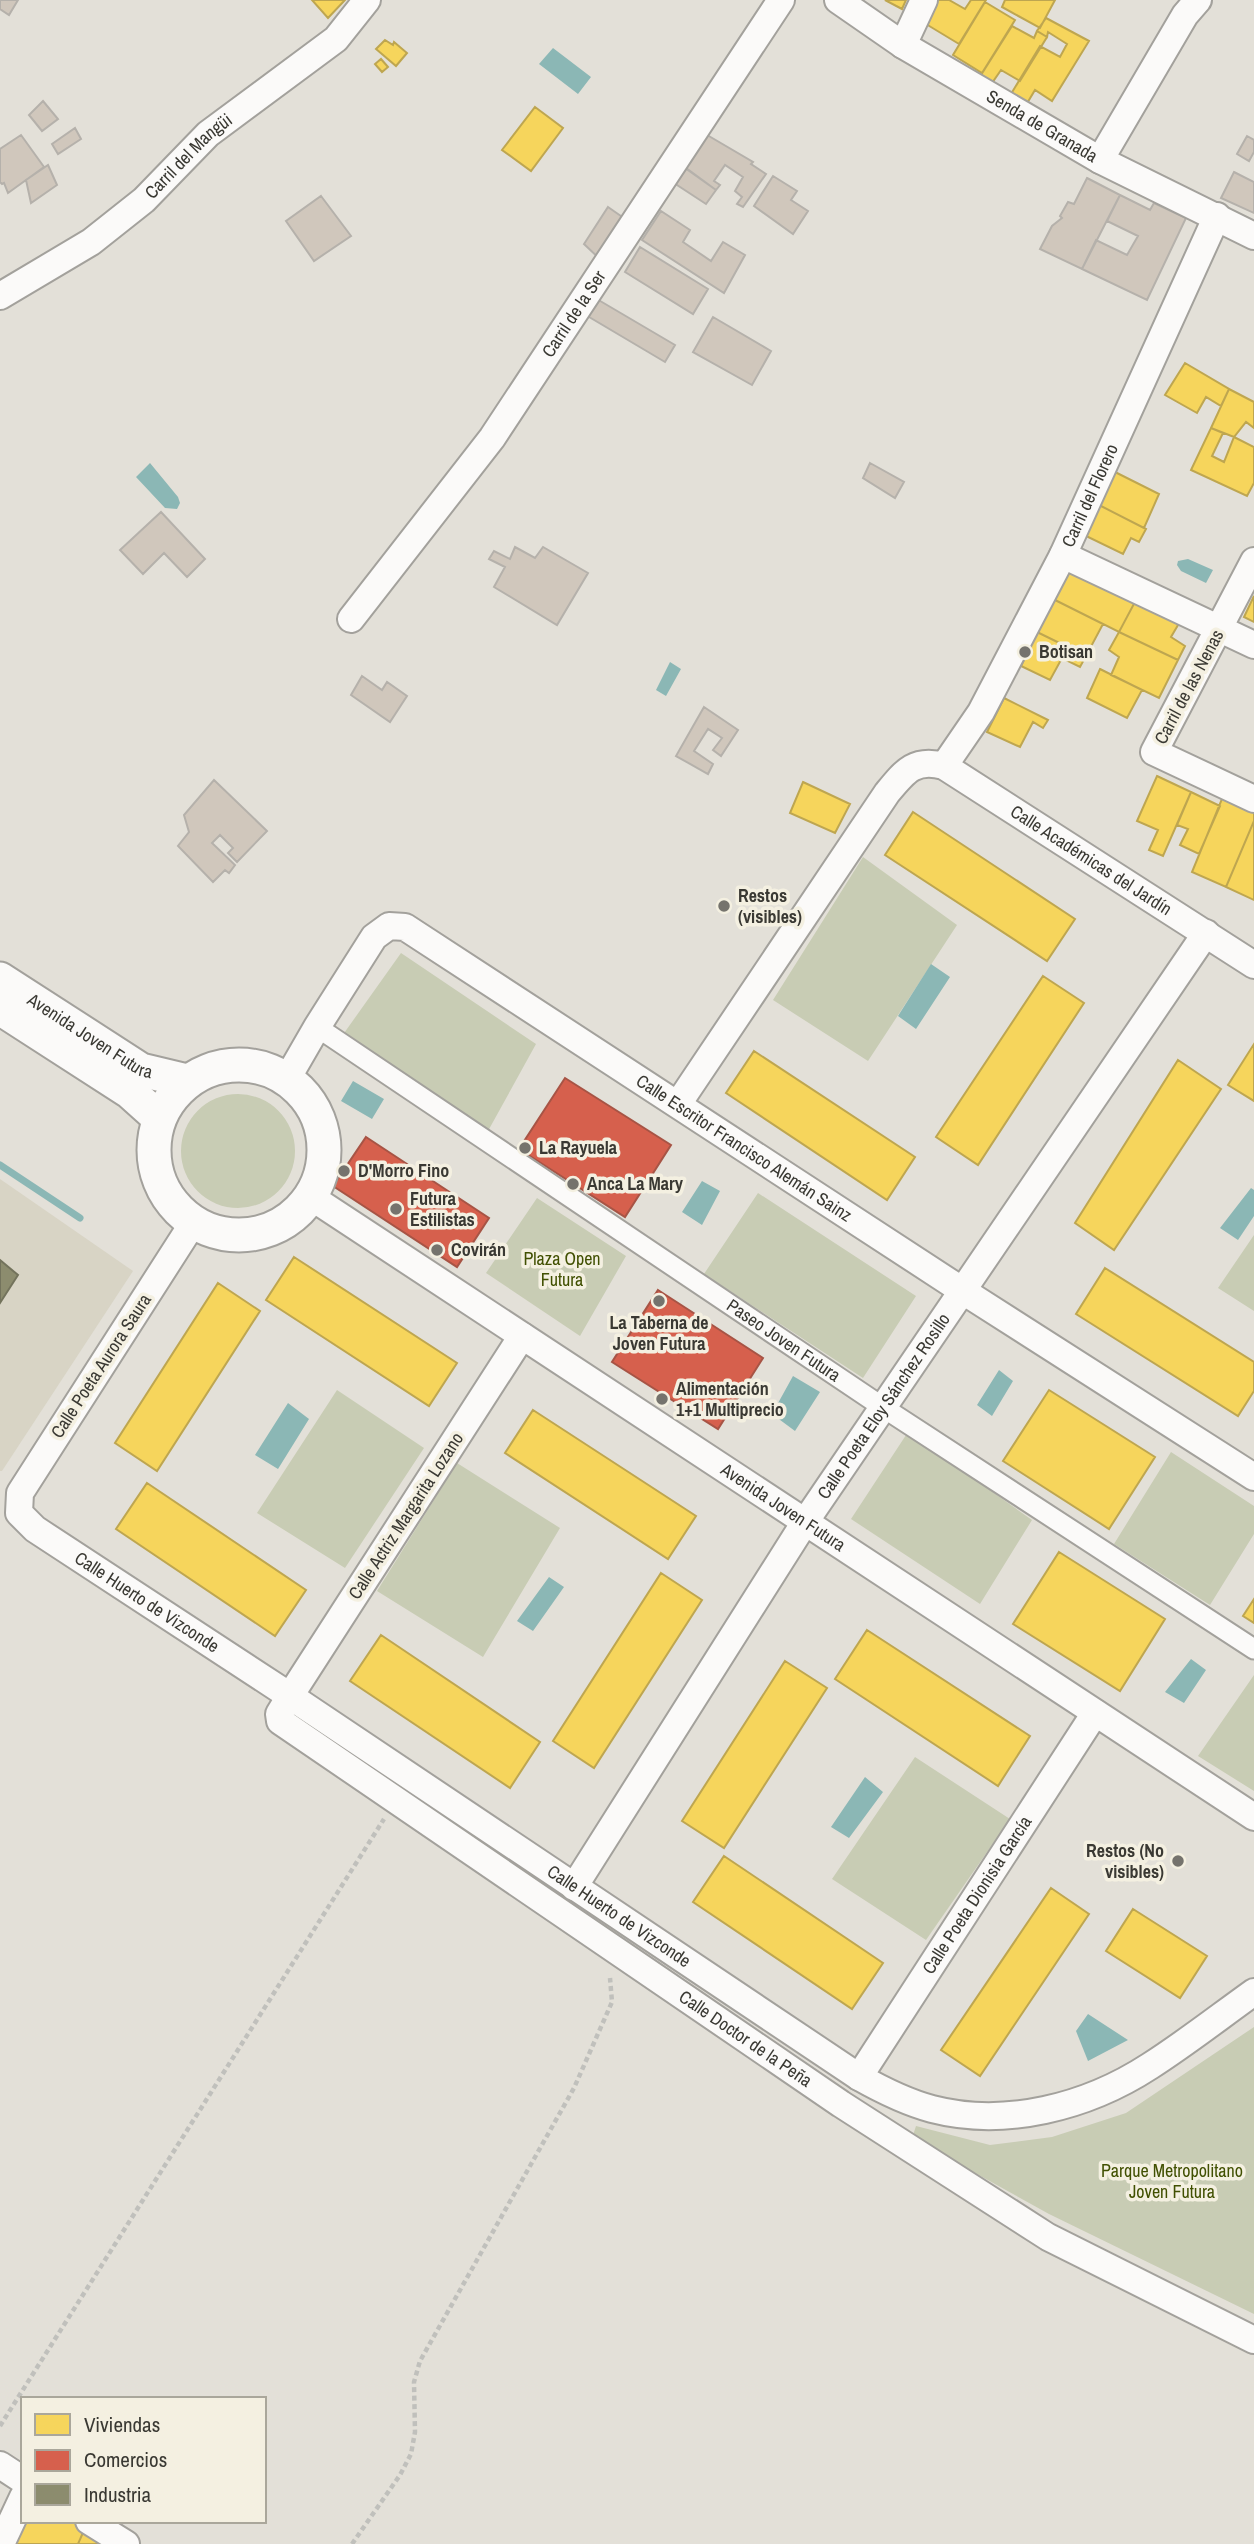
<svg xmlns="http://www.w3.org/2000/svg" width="1254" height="2544" viewBox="0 0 1254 2544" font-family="'Archivo Narrow',sans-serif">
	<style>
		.built { fill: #d8d4c5 }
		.green { fill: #c8ccb4 }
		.water { fill: #8bb7b5 }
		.homes { fill: #f6d55c; stroke: #bea650; stroke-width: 2 }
		.shops { fill: #d6604d; stroke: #a75445; stroke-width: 2 }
		.industry { fill: #8c8c6e; stroke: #73735c; stroke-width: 2 }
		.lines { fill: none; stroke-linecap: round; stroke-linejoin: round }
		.stream { stroke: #8bb7b5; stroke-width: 7 }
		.building { fill: #d0c7bc; stroke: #b5b1ab; stroke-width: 2 }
		.pedestrian-casing { stroke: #a3a19c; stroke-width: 23 }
		.minor-casing { stroke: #a3a19c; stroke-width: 30 }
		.tertiary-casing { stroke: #a3a19c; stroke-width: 37 }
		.path { stroke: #c0c0bc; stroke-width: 4.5; stroke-dasharray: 5 3.5; stroke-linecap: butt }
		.pedestrian { stroke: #fbfaf9; stroke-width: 19 }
		.minor { stroke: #fbfaf9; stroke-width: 26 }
		.tertiary { stroke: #fbfaf9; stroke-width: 33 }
		.poi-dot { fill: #75736d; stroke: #f4f0e1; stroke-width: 2.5 }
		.labels { text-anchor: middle; stroke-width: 7; stroke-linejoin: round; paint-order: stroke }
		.street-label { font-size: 18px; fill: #3a3933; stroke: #f4f0e1 }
		.poi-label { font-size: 18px; font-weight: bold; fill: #3a3933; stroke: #f4f0e1; text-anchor: start }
		.park-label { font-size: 18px; fill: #415002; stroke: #f4f0e1 }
	</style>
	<rect width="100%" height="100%" fill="#e3e0d8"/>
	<!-- built -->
	<path class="built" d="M0,1179l133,92 -131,200h-2z"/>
	<!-- green -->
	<path class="green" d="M863,857l94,68 -89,136 -95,-61z
		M401,953l135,91 -48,87 -146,-95z
		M181 1151a57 57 0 1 1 114 0a57 57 0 1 1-114 0Z
		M758,1193l158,103 -53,82 -159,-104z
		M537,1198l89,58 -46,80 -94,-63z
		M1254,1235v76l-36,-23z
		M337,1390l87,58 -79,120 -88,-55z
		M908,1432l124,88 -52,84 -129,-85z
		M1171,1452l83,54v28l-44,71 -96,-61z
		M457,1463l103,65 -77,129 -106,-66z
		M1254,1675v116l-56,-35z
		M915,1757l95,62 -84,121 -94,-61z
		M1254,2027v287l-205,-100 -137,-76 4,-12 74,19 62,-8 74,-24z"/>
	<!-- water -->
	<path class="water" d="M553,48l38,29 -13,17 -39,-30z
		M150,463l28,34 2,6 -3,6 -12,-1 -29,-31z
		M1188,559l25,11 -7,13 -25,-12 -4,-6 1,-4z
		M670,662l11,7 -15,27 -10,-6z
		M931,964l19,13 -34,52 -18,-13z
		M353,1081l31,18 -12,20 -31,-18z
		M702,1181l18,10 -18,34 -20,-13z
		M1251,1188l3,2v26l-16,24 -18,-12z
		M999,1370l14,11 -21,35 -15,-11z
		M793,1376l27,16 -25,39 -23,-17z
		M288,1403l21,16 -31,50 -23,-14z
		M549,1577l15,10 -31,44 -16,-10z
		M1191,1659l15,11 -22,33 -19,-11z
		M865,1777l18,15 -34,46 -18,-11z
		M1088,2014l40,26 -40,21 -12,-30z"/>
	<!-- homes -->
	<path class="homes" d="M312,0h33l-17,18z
		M885,0h21l-4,9z
		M933,0h16l16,9 6,-9h15l-27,44 -38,-23z
		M1005,0h50l-15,28 -38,-21z
		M985,2l30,18 -33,53 -29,-18z
		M1046,18l43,23 -37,60 -17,-11 -9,15 -15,-11 29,-48 20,11 7,-13 -19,-12 -1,5 -10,-6z
		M1012,26l22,12 3,-7 10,6 -27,44 -19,-11 -9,13 -11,-8z
		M385,40l8,5 1,-3 13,11 -11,13 -20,-17z
		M381,59l7,8 -6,5 -7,-8z
		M535,107l28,21 -32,43 -29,-21z
		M1185,363l44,26 -8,17 -15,-9 -9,16 -32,-18z
		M1229,389l25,13v26l-8,-6 -12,15 -23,-9z
		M1211,428l12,5 -11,23 12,6 10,-25 20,10v36l-7,13 -56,-26z
		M1113,471l46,23 -15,34 -45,-23z
		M1099,505l47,24 -7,13 -8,-4 -8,16 -39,-19z
		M1067,568l68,34 -16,30 -66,-33z
		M1254,596v26l-10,-5z
		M1137,598l44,22 -10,17 14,9 -7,14 -59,-28z
		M1053,599l50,25 -17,32 -49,-24z
		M1037,632l49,24 -6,11 -18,-9 -12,22 -29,-14z
		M1119,632l59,28 -19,38 -48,-23 8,-18 -10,-7z
		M1100,669l42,21 -15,28 -40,-20z
		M1004,698l44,22 -5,8 -10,-6 -13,25 -33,-15z
		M1157,776l34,16 -28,64 -14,-6 9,-20 -21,-9z
		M803,782l47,22 -15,29 -45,-20z
		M1226,789l28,13v19l-28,66 -34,-15z
		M1191,792l29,14 -21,48 -19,-9 8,-16 -11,-4z
		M913,812l162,107 -28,42 -162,-106z
		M1254,821v79l-28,-13z
		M1043,976l41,27 -106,162 -42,-28z
		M1254,1044v57l-26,-16z
		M754,1051l161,106 -28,43 -161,-107z
		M1178,1060l43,29 -107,161 -39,-27z
		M294,1257l163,106 -28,43 -163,-106z
		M1105,1268l149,94v29l-16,25 -162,-102z
		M218,1283l42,28 -103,160 -42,-28z
		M1049,1390l106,67 -46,72 -106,-68z
		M533,1410l163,106 -28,43 -163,-106z
		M147,1483l159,107 -31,46 -159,-107z
		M1059,1552l106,67 -45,72 -107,-67z
		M661,1573l41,27 -108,168 -41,-27z
		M1254,1599v24l-11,-7z
		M867,1630l163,106 -32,50 -163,-107z
		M381,1635l159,107 -30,46 -160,-107z
		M785,1661l42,27 -103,160 -42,-27z
		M724,1856l159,107 -31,46 -159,-107z
		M1051,1888l38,26 -109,162 -39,-26z
		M1133,1909l74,47 -27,42 -74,-47z
		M23,2521h52l10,7 -7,16h-66z
		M85,2528l23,16h-30z"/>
	<!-- shops -->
	<path class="shops" d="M565,1078l106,67 -46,72 -106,-68z
		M366,1137l123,81 -32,49 -124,-81z
		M658,1290l105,68 -45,71 -106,-67z"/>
	<!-- industry -->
	<path class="industry" d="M0,1260l18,15 -18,28z"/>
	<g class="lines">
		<!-- stream -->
		<path class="stream" d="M0,1165l80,53"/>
	</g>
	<!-- building -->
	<path class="building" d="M0,0h18l-9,15 -9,-6z
		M43,101l15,18 -16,12 -13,-16z
		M75,128l6,11 -23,15 -6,-10z
		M702,132l51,30 -2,2 15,10 -23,33 -6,-3 5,-7 -7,-6 8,-14 -18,-12 -11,16 6,4 -4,5 -34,-25z
		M21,135l23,32 -36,26 -4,-10 -2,1 -2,-2v-33z
		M1247,136l7,4v12l-5,9 -12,-7z
		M48,165l9,20 -26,18 -5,-23z
		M685,168l31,22 -10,14 -32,-21z
		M1234,172l20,10v31l-33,-15z
		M773,176l24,15 -6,9 17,11 -15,23 -39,-28z
		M1087,178l33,17 -38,74 -42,-20 12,-23 10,-8 -2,-2 8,-14 6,2z
		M1120,195l30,15 4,-7 32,15 -39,82 -65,-31 14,-29 31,15 11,-19 -31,-15z
		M321,196l30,40 -37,25 -28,-40z
		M608,207l20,14 -25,41 -19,-18z
		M661,211l29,19 -7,12 28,19 12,-19 22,13 -21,38 -82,-53z
		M640,247l68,42 -15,25 -68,-42z
		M590,295l85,50 -10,17 -86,-51z
		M713,317l58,34 -19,34 -59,-33z
		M870,463l34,19 -9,16 -32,-20z
		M161,512l44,47 -18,18 -23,-24 -21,21 -23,-24z
		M515,547l20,11 8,-11 45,26 -31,52 -63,-38 11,-20 -16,-8 5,-8 16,8z
		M362,676l20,14 5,-8 20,14 -17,26 -39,-27z
		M704,707l34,23 -17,26 -8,-6 9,-12 -14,-9 -14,22 19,13 -5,10 -32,-18z
		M214,780l53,51 -30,31 -9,-9 5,-5 -13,-13 -8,8 23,22 -6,8 -4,-3 -12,12 -35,-36 11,-14 -5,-17z"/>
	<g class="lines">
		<defs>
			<g id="pedestrian">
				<path id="s1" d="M317,1027l567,381 370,241"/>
			</g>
			<g id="minor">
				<path id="s2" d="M838,0l65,45 197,115 154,76"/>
				<path d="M903,45l21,-45"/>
				<path d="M1100,160l85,-145 13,-15"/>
				<path id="s3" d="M0,296l91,-54 53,-42 64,-66 128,-95 31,-39"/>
				<path d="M1063,555l191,90"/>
				<path d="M1254,561l-100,191 100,47"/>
				<path id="s4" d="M351,619l141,-181 289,-438"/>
				<path id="s5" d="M944,766l37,-54 82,-157 154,-339"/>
				<path id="s6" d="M287,1079l30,-52 57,-90 15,-11 16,1 558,364 291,186"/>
				<path id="s7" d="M678,1104l209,-311c18,-22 28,-35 57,-27l310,199"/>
				<path id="s8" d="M311,1197l943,620"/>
				<path id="s9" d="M193,1223l-173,270 -1,20 16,16 255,167 569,381c23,13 47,25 73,32 73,19 155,-2 218,-43 36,-23 69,-49 104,-74"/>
				<path id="s10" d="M522,1336l-232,360 -11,18 1,7 561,383 207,133 206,103"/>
				<path id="s11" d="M574,1887l231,-365 401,-589"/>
				<path id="s12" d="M859,2077l236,-364"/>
				<path d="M0,2465l23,15"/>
				<path d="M89,2521l37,23"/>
				<path d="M1,2544l22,-47"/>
			</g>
			<g id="tertiary">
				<path id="s13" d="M0,979l141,91 46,11"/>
				<path d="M0,1008l130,84 29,26"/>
				<circle cx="239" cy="1150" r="85"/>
			</g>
		</defs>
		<!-- pedestrian casing -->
		<use href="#pedestrian" class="pedestrian-casing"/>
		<!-- minor casing -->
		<use href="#minor" class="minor-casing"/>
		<!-- tertiary casing -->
		<use href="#tertiary" class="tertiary-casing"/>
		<!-- path -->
		<path class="path" d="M146,1143l9,26
			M0,2426l384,-607
			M352,2544l48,-69 11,-21 4,-22 -1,-50 6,-21 154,-273 38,-86 -2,-24"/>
		<!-- pedestrian -->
		<use href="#pedestrian" class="pedestrian"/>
		<!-- minor -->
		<use href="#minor" class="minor"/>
		<!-- tertiary -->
		<use href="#tertiary" class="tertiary"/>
	</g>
	<!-- markers -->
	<g class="poi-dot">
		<circle cx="1025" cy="652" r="7"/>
		<circle cx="724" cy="906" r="7"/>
		<circle cx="525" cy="1148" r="7"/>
		<circle cx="344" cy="1171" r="7"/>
		<circle cx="573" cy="1184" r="7"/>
		<circle cx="396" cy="1209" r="7"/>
		<circle cx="437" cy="1250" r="7"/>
		<circle cx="659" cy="1301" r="7"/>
		<circle cx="662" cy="1399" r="7"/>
		<circle cx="1178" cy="1861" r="7"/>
	</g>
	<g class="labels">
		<!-- street labels -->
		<g class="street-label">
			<text dy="6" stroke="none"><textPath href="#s2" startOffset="240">Senda de Granada</textPath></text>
			<text dy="6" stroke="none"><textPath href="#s3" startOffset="236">Carril del Mangüi</textPath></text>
			<text dy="6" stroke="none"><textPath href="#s4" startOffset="378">Carril de la Ser</textPath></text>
			<text dy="6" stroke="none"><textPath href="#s5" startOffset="308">Carril del Florero</textPath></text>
			<text transform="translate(1189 687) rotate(-62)" y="6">Carril de las Nenas</text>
			<text dy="6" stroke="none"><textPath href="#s7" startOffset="618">Calle Académicas del Jardín</textPath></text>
			<text dy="6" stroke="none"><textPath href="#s13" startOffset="107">Avenida Joven Futura</textPath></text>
			<text dy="6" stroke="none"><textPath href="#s6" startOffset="606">Calle Escritor Francisco Alemán Sainz</textPath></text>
			<text dy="6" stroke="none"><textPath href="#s1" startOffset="562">Paseo Joven Futura</textPath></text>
			<text transform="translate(101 1366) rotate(-57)" y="6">Calle Poeta Aurora Saura</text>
			<text dy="6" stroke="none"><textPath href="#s11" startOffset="572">Calle Poeta Eloy Sánchez Rosillo</textPath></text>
			<text dy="6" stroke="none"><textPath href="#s8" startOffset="565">Avenida Joven Futura</textPath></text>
			<text transform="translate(406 1516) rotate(-57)" y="6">Calle Actriz Margarita Lozano</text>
			<text dy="6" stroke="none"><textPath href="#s9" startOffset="497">Calle Huerto de Vizconde</textPath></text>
			<text dy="6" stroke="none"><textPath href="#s12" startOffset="217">Calle Poeta Dionisia García</textPath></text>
			<text dy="6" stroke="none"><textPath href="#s9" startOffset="1064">Calle Huerto de Vizconde</textPath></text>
			<text dy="6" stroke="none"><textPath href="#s10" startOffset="1020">Calle Doctor de la Peña</textPath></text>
		</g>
		<!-- poi labels -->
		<g class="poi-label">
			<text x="1039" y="658">Botisan</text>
			<text x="738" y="902">Restos<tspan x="738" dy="21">(visibles)</tspan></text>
			<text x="539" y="1154">La Rayuela</text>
			<text x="358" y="1177">D'Morro Fino</text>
			<text x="587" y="1190">Anca La Mary</text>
			<text x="410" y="1205">Futura<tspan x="410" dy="21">Estilistas</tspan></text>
			<text x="451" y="1256">Covirán</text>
			<text x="659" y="1329" text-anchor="middle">La Taberna de<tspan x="659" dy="21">Joven Futura</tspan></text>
			<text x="676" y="1395">Alimentación<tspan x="676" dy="21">1+1 Multiprecio</tspan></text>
			<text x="1164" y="1857" text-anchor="end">Restos (No<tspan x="1164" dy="21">visibles)</tspan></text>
		</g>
		<!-- park labels -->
		<g class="park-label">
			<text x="562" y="1265">Plaza Open<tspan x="562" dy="21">Futura</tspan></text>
			<text x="1172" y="2177">Parque Metropolitano<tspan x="1172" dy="21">Joven Futura</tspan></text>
		</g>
	</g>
	<!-- legend -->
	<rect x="21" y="2397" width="245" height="126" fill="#f4f0e1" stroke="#aaa79b" stroke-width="2"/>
	<rect x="35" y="2414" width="35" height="21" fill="#f6d55c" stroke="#aaa79b" stroke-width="2"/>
	<text x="84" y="2432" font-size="21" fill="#3a3933">Viviendas</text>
	<rect x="35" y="2450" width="35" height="21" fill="#d6604d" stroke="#aaa79b" stroke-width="2"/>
	<text x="84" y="2467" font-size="21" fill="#3a3933">Comercios</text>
	<rect x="35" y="2484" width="35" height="21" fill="#8c8c6e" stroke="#aaa79b" stroke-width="2"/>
	<text x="84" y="2502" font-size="21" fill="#3a3933">Industria</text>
</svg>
